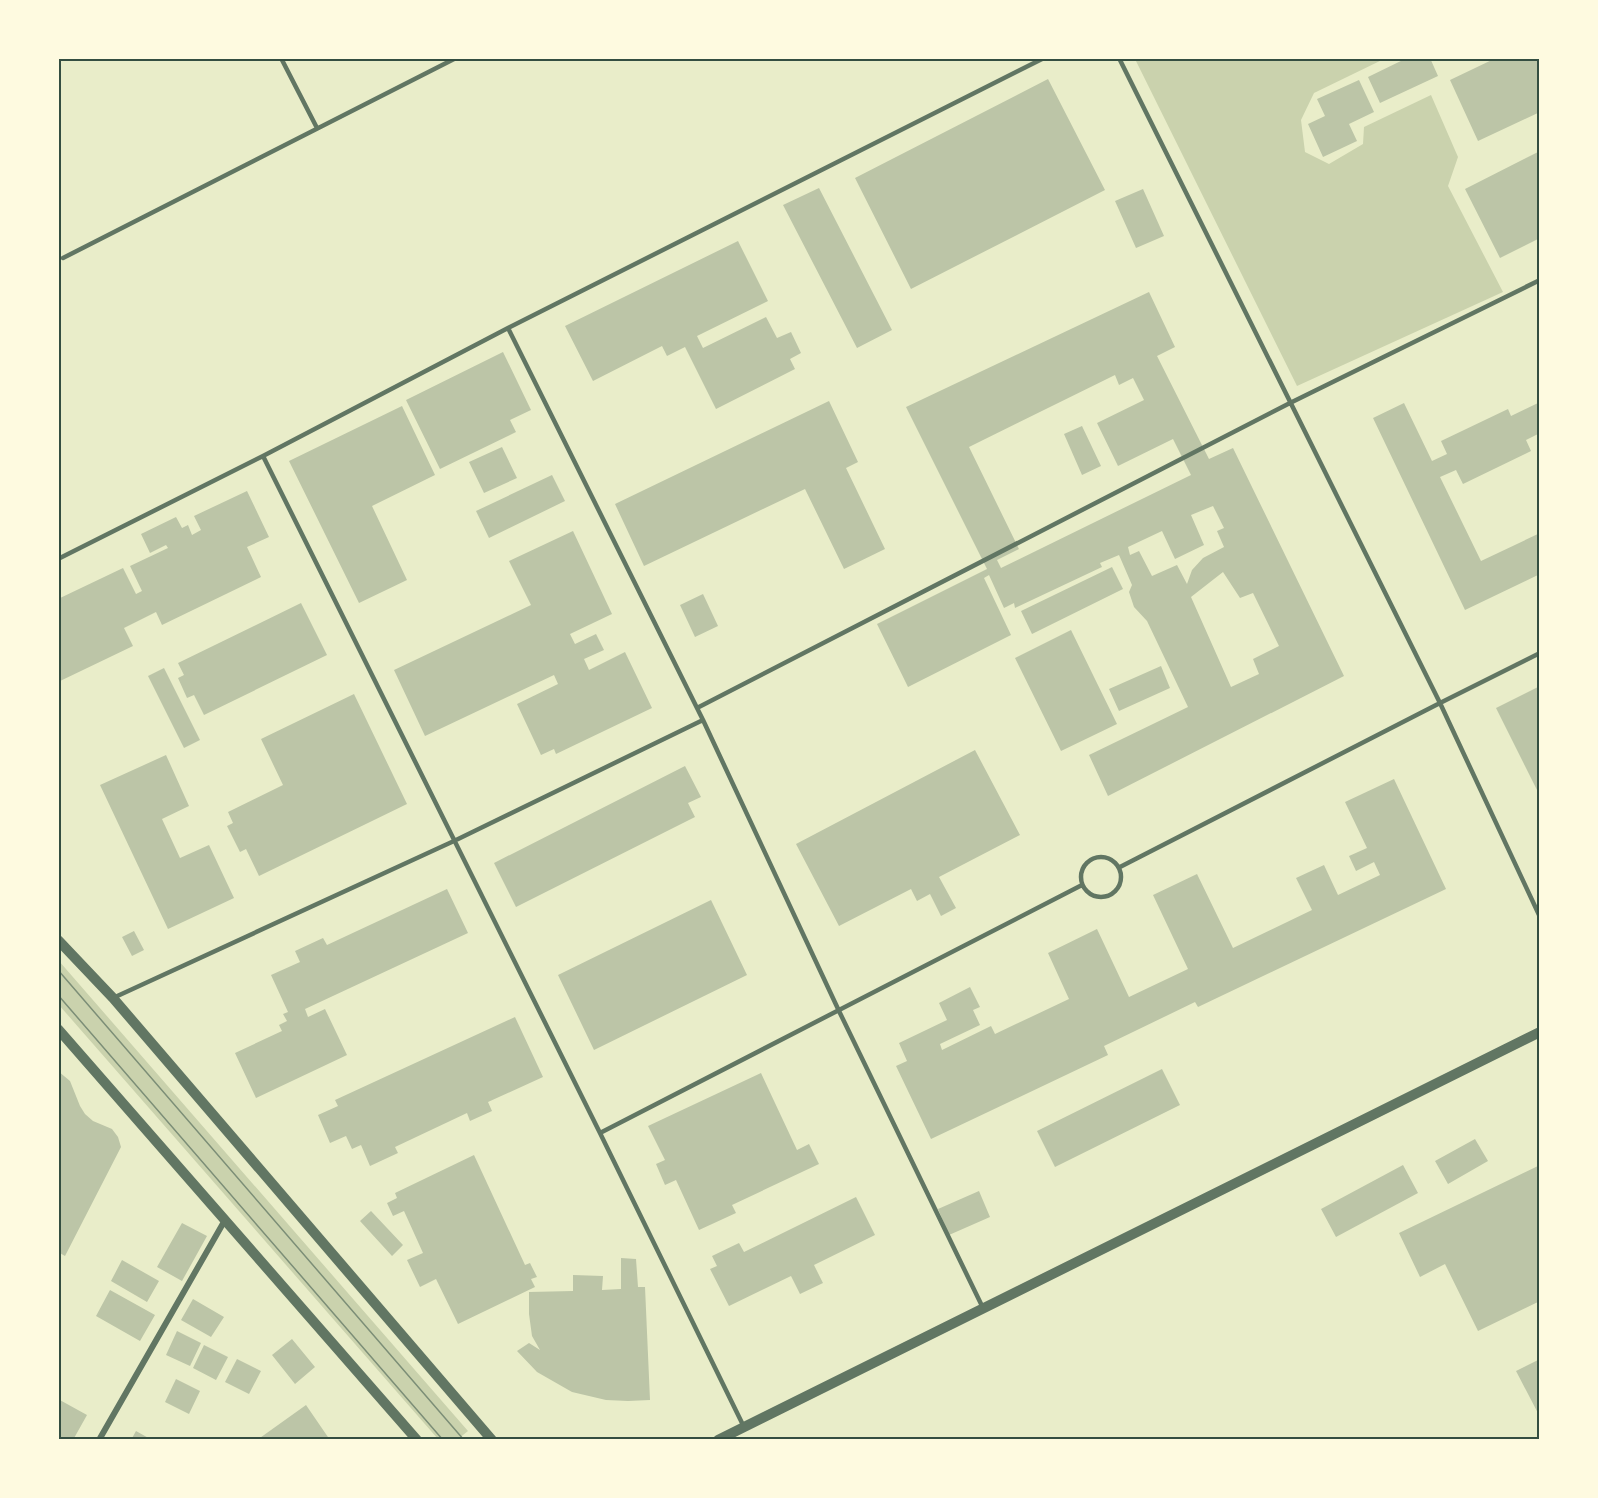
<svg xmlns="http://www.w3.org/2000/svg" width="1598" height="1498" viewBox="0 0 1598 1498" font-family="Rubik,sans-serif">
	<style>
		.green { fill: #cad2ad }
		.building { fill: #bcc5a7; fill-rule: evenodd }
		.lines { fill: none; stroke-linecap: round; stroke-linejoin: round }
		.service { stroke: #617663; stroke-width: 4.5 }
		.minor { stroke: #617663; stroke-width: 6 }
		.tertiary { stroke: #617663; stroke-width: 10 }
		.tram { stroke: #7c8e77; stroke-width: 1.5 }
		.neatline { fill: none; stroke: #344e41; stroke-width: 2 }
	</style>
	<rect width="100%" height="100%" fill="#e9edc9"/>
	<!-- green -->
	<path class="green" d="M1135,59h249l-70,34 -13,27 4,32 24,12 34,-20 1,-17 67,-32 27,62 -10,29 55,106 -206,94z
		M59,961l409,470 -10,8h-20l-379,-434z"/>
	<!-- building -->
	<path class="building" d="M1407,58h23l8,18 -58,27 -12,-26z
		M1496,58h44v54l-62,29 -28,-61z
		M1048,79l57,111 -194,99 -56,-111z
		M1359,80l15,32 -25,12 8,17 -34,16 -15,-33 17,-8 -8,-17z
		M1540,151v87l-40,20 -35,-69z
		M819,188l73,142 -35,18 -74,-143z
		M1143,189l21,47 -28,12 -21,-47z
		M738,241l30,60 -71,35 6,12 63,-31 11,21 14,-6 10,21 -11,6 5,10 -79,40 -31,-62 -18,9 -5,-10 -69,35 -28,-55z
		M1149,292l26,55 -18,9 52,103 24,-11 111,228 -236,120 -19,-41 99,-48 -41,-86 -13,-14 -5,-15 3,-7 -13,-30 -19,8 2,4 -87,41 -1,-5 -10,5 -15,-33 -5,3 27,57 -103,52 -31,-63 110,-55 -81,-162zM1115,375l4,10 14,-7 11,22 -47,23 21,43 55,-27 18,36 -190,93 -4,-8 22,-11 -50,-102zM1213,506l11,22 -7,3 7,16 -21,11 -11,12 -5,14 -10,-19 -25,11 -13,-25 -9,4 -2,-8 34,-16 13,28 29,-14 -13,-30zM1223,572l17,26 13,-5 26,53 -26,13 6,15 -28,13 -40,-90z
		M503,352l28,58 -21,10 6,12 -76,37 -34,-69z
		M829,401l29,61 -12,6 39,81 -41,20 -39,-80 -161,77 -29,-62z
		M1404,403l28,58 15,-7 -6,-13 67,-32 3,7 27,-13 2,3v27l-14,7 5,11 -68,33 -7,-14 -16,7 41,84 59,-28v41l-75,36 -92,-192z
		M402,406l33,69 -63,31 35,74 -48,23 -70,-142z
		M1082,426l19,40 -19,9 -18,-41z
		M502,447l15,31 -33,15 -15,-31z
		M552,475l13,26 -76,37 -13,-27z
		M247,491l22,46 -22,10 14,30 -99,48 -6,-13 -32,16 9,18 -75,36v-83l65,-31 13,26 6,-3 -12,-25 38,-18 -2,-3 -16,8 -9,-19 35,-17 6,11 6,-3 4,10 9,-5 -7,-14z
		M573,531l39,83 -42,20 5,10 21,-10 8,16 -20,9 5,11 36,-18 27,56 -96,46 -2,-5 -13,6 -24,-51 41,-20 -4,-9 -129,61 -31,-66 137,-65 -22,-44z
		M1112,567l11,22 -91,45 -11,-23z
		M703,594l15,32 -23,11 -15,-32z
		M301,603l26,52 -123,60 -10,-20 -7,3 -9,-20 6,-3 -6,-12z
		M1071,630l46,94 -56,27 -46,-93z
		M1161,666l9,22 -51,23 -10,-22z
		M164,668l36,72 -16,8 -36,-72z
		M1540,686v110l-44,-88z
		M354,694l53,110 -148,72 -13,-27 -6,3 -13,-26 6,-3 -5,-11 55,-27 -22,-46z
		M975,750l45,85 -81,42 17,31 -15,8 -11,-22 -13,7 -6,-12 -72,37 -43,-82z
		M166,755l23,51 -27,13 18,39 29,-13 25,53 -66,31 -68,-144z
		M685,766l16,31 -13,6 7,14 -179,90 -22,-44z
		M1394,779l52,110 -248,118 -3,-5 -91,44 4,9 -177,84 -35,-73 11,-5 -8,-18 48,-23 -8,-17 31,-16 10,20 -7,3 7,15 -40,19 2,6 49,-24 4,8 74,-35 -21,-46 49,-24 32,68 59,-28 -35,-74 44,-21 36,74 79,-38 -16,-32 28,-13 14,30 42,-20 -6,-13 -18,9 -7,-15 18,-8 -22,-46z
		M447,889l21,44 -163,76 3,8 17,-8 22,46 -91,43 -21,-45 47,-22 -3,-6 8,-4 -4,-7 5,-2 -17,-37 29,-13 -5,-11 28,-13 4,7z
		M711,900l36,75 -153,75 -36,-75z
		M134,931l10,19 -12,6 -10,-19z
		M515,1017l28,60 -55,25 4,9 -22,10 -3,-8 -72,34 3,6 -28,13 -9,-21 -9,4 -6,-13 -16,7 -12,-28 20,-9 -3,-6z
		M1162,1069l18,36 -125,62 -18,-36z
		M58,1071l12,10 10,25 5,8 8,7 19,8 6,8 3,10 -56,109 -7,-4z
		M761,1073l36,77 12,-6 10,20 -87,41 4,8 -37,17 -23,-50 -11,5 -9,-21 9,-4 -17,-34z
		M1475,1139l13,22 -40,23 -13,-23z
		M474,1155l51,110 5,-2 7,14 -6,2 4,8 -77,37 -22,-45 -16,8 -13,-27 16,-7 -19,-42 -11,5 -6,-13 10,-5 -2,-5z
		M1403,1165l15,28 -82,44 -15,-28z
		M1540,1165v136l-62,30 -33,-67 -25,13 -21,-44z
		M979,1191l11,26 -41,18 -11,-26z
		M856,1197l19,38 -61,30 9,18 -23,11 -9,-18 -62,30 -19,-37 7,-3 -5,-10 27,-13 5,9z
		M371,1211l32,34 -11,11 -32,-35z
		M182,1223l25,13 -25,45 -25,-14z
		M621,1258l15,1 2,28h7l5,113 -22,1 -22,-1 -34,-8 -35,-20 -20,-21 12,-8 11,7 -8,-14 -3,-22v-22l44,-1v-16l30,1 -1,14 19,-1z
		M122,1260l37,21 -12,21 -36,-21z
		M110,1290l45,25 -15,26 -44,-25z
		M193,1299l31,18 -13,20 -30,-17z
		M177,1331l24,12 -11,23 -24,-11z
		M292,1339l23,28 -20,17 -23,-29z
		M204,1345l24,12 -12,23 -23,-12z
		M237,1359l24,12 -12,23 -24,-12z
		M1540,1359v58l-24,-46z
		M176,1379l24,12 -11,23 -24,-12z
		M58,1399l29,16 -14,25h-15z
		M306,1405l24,35h-73z
		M136,1431l16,9h-21z"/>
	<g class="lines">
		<!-- service -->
		<path class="service" d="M281,58l36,70
			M1119,58l321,645 100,214
			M63,258l393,-200
			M508,328l195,392 136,291 144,297
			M263,456l337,677 144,294
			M58,559l205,-103 245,-128 536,-270
			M697,708l593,-305 250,-123
			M1081 877a20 20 0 1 1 40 0a20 20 0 1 1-40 0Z
			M1120,867l320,-164 100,-50
			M113,998l341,-157 249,-121
			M600,1133l482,-248"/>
		<!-- minor -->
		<path class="minor" d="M99,1440l126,-220"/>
		<!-- tertiary -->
		<path class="tertiary" d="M58,940l55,58 379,442
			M58,1029l359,411
			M718,1440l822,-408"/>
		<!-- tram -->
		<path class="tram" d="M58,970l406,470
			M58,995l385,445"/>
	</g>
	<!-- border -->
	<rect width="1598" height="1498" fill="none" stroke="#fefae0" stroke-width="120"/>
	<rect x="60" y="60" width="1478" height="1378" class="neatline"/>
</svg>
